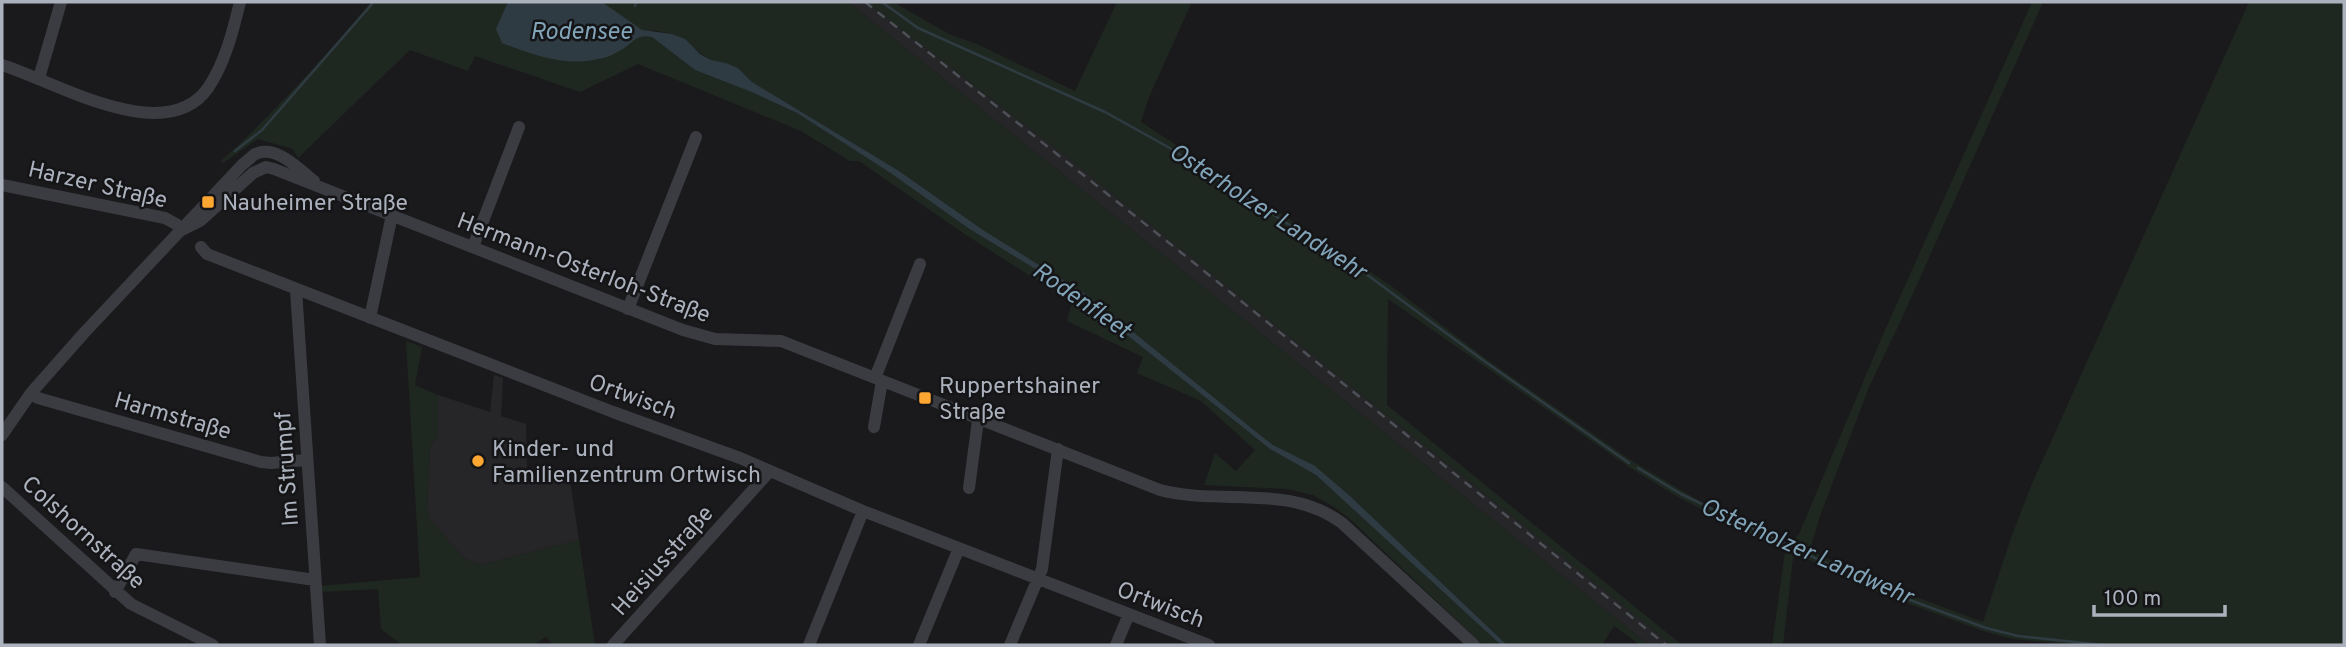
<svg xmlns="http://www.w3.org/2000/svg" width="2346" height="647" viewBox="0 0 2346 647" font-family="Overpass,sans-serif">
	<style>
		.built { fill: #262629 }
		.green { fill: #1f2820 }
		.water { fill: #2f3b42 }
		.lines { fill: none; stroke-linecap: round; stroke-linejoin: round }
		.stream { stroke: #2f3b42; stroke-width: 2.5 }
		.minor { stroke: #3b3c42; stroke-width: 12 }
		.rail { stroke: #4d5157; stroke-width: 2.5; stroke-dasharray: 9 7; stroke-linecap: butt }
		.poi-dot { fill: #fda632; stroke: #151517; stroke-width: 2.5 }
		.labels { text-anchor: middle; stroke-width: 5; stroke-linejoin: round; paint-order: stroke }
		.street-label { font-size: 23px; fill: #acb2bd; stroke: #151517 }
		.poi-label { font-size: 23px; fill: #acb2bd; stroke: #151517; text-anchor: start }
		.water-label { font-size: 24px; font-style: italic; fill: #81a4b9; stroke: #151517 }
	</style>
	<rect width="100%" height="100%" fill="#1a1a1c"/>
	<!-- built -->
	<path class="built" d="M848,2h18l202,156 604,487h-23z
		M494,375l9,3 -2,38 25,8 1,51 43,5 9,60 -98,25 -17,-7 -35,-39 -2,-10 3,-63 8,-10v-41l52,17z"/>
	<!-- green -->
	<path class="green" d="M371,2h477l801,643h-9l-26,-19 -12,19h-95l-157,-149 -35,-29 -42,-22 -13,-10 -171,-139 -106,-66 -84,-59 -147,-89 -14,-14 -12,-5 -15,-3 -39,-26 -20,-4v7l43,33 59,23 43,20 92,59 79,56 105,64 197,157 46,26 185,170h-18l-132,-125 -17,-13 -21,-12 -26,-6 -83,-4 11,-32 21,18 19,-21 -54,-49 -64,-28 6,-16 -76,-36 5,-18 -109,-70 -104,-72h-9l-49,-30 -163,-67 -58,28 -105,-36 -7,15 -58,-21 -112,108 -5,-9 -35,-10 -35,24 -2,-2c54,-49 103,-103 150,-159z
		M866,2h27l58,33 26,9 98,47 42,-89h75l-43,95 -8,25 249,163 96,74 146,102 86,51 71,34 10,-12 83,-197 150,-335h11l-140,314 -34,71 -50,132 -9,31 60,30 113,42 29,-87 19,-49 218,-484h95v643h-265l-67,-6 -26,-7 -104,-38 -85,-40 -4,4 -10,87h-11l13,-93 -107,-55 -49,-30 -241,-168 -1,106 295,240h-10l-604,-487z
		M406,341l16,6 -7,38 23,10v41l-8,10 -3,63 2,10 35,39 17,7 98,-25 16,105h-42l-7,-8 -13,8h-131l-21,-16 -3,-40 -57,3 -1,-6 100,-9z"/>
	<!-- water -->
	<path class="water" d="M508,2h94l40,28 30,4 13,5 15,15 11,6 15,3 12,5 14,14 147,89 84,59 106,66 171,139 13,10 42,21 35,30 157,149h-6l-185,-170 -46,-26 -197,-157 -105,-64 -79,-56 -92,-59 -43,-20 -59,-23 -43,-33c-17,-4 -20,8 -33,14 -6,4 -14,7 -21,8 -33,8 -66,-5 -96,-16l-6,-14z"/>
	<g class="lines">
		<!-- stream -->
		<path class="stream" d="M882,2l36,26 187,84 63,35 198,127 114,84 149,105
			M635,6l1,-4
			M235,151l27,-21 110,-126
			M1638,468l43,26 199,95 106,39 32,8 86,9"/>
		<!-- minor -->
		<path class="minor" d="M2,65c52,16 163,84 206,23 17,-25 25,-57 32,-86
			M39,78l22,-76
			M2,185l163,33 11,6 6,6
			M182,230l18,-9 53,-48 13,-6 8,2 409,161 32,9 66,2 379,149c61,16 128,-7 182,33l132,122
			M201,247l6,7 406,158 127,46 123,53 346,134
			M473,247l46,-120
			M296,290l24,355
			M628,309l68,-172
			M370,318l22,-103
			M875,378l45,-114
			M31,393l7,5 223,64 10,1 35,-3
			M874,427l8,-46
			M2,435l29,-42 53,-60 158,-168c4,-3 9,-8 13,-11 21,-10 44,15 59,27
			M2,487l129,117 82,41
			M969,488l9,-68
			M115,592l21,-38 179,26
			M613,645l157,-174
			M809,645l54,-134
			M919,645l40,-97
			M1010,645l32,-76 16,-120
			M1116,645l13,-31"/>
		<!-- rail -->
		<path class="rail" d="M865,2l323,256 478,387"/>
	</g>
	<!-- markers -->
	<g class="poi-dot">
		<rect x="201" y="195" width="14" height="14" rx="3.5"/>
		<rect x="918" y="391" width="14" height="14" rx="3.5"/>
		<circle cx="478" cy="461" r="7"/>
	</g>
	<g class="labels">
		<!-- street labels -->
		<g class="street-label">
			<text transform="translate(98 184) rotate(13)" y="8">Harzer Straße</text>
			<text transform="translate(584 267) rotate(21)" y="8">Hermann-Osterloh-Straße</text>
			<text transform="translate(633 396) rotate(20)" y="8">Ortwisch</text>
			<text transform="translate(173 415) rotate(16)" y="8">Harmstraße</text>
			<text transform="translate(286 469) rotate(-94)" y="8">Im Strumpf</text>
			<text transform="translate(84 532) rotate(42)" y="8">Colshornstraße</text>
			<text transform="translate(662 560) rotate(-48)" y="8">Heisiusstraße</text>
			<text transform="translate(1161 604) rotate(21)" y="8">Ortwisch</text>
		</g>
		<!-- poi labels -->
		<g class="poi-label">
			<text x="222" y="210">Nauheimer Straße</text>
			<text x="939" y="393">Ruppertshainer<tspan x="939" dy="26">Straße</tspan></text>
			<text x="492" y="456">Kinder- und<tspan x="492" dy="26">Familienzentrum Ortwisch</tspan></text>
		</g>
		<!-- water labels -->
		<g class="water-label">
			<text x="581" y="39">Rodensee</text>
			<text transform="translate(1268 211) rotate(33)" y="8">Osterholzer Landwehr</text>
			<text transform="translate(1082 300) rotate(35)" y="8">Rodenfleet</text>
			<text transform="translate(1807 551) rotate(24)" y="8">Osterholzer Landwehr</text>
		</g>
	</g>
	<!-- border -->
	<rect width="2346" height="647" fill="none" stroke="#acb2bd" stroke-width="7"/>
	<!-- scale -->
	<path d="M2094 605v10h131v-10" fill="none" stroke="#acb2bd" stroke-width="3.5"/>
	<text x="2104" y="605" font-size="21" fill="#acb2bd" stroke="#151517" stroke-width="5" paint-order="stroke">100 m</text>
</svg>
